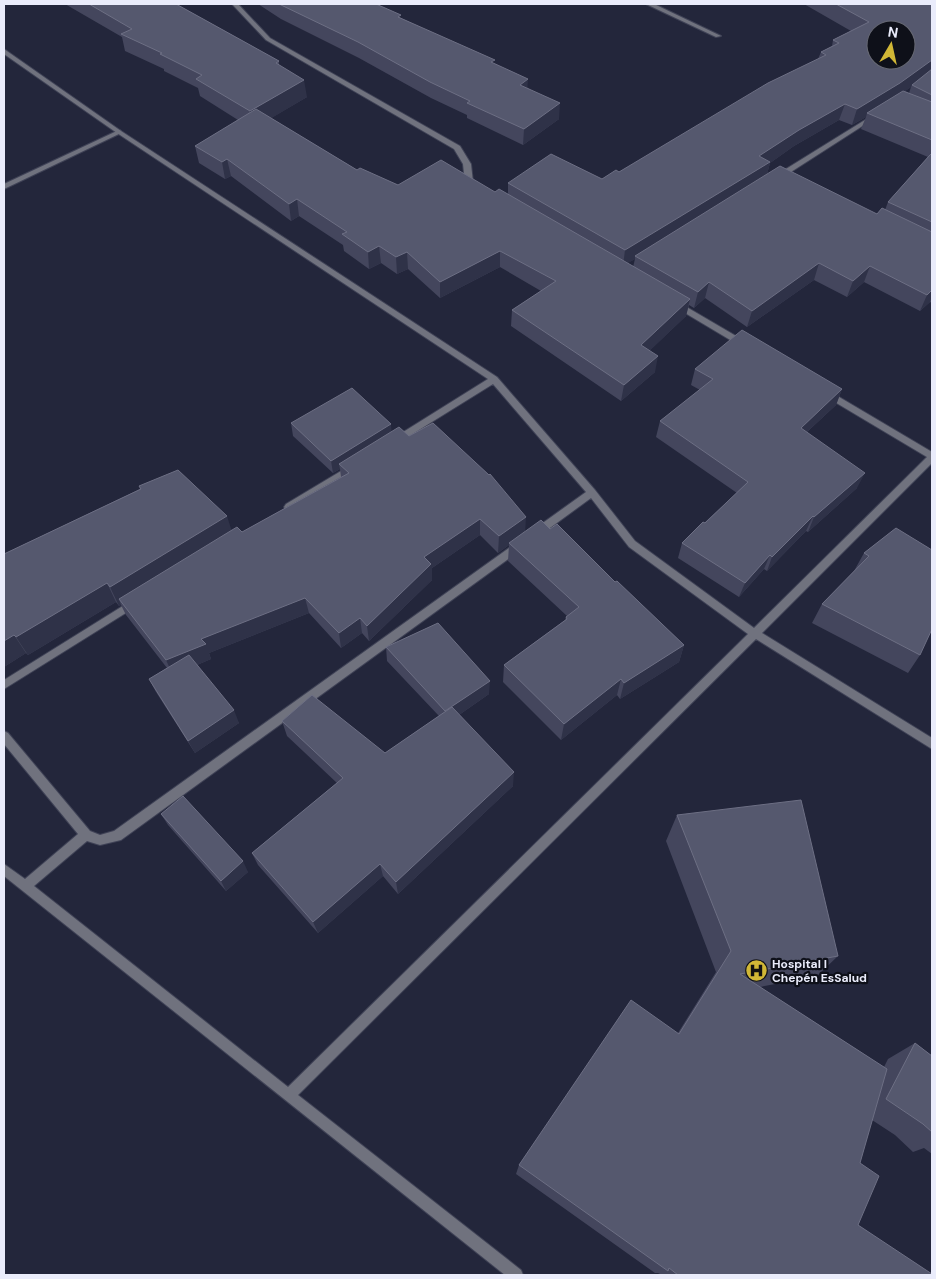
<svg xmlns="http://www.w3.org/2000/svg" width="936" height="1279" viewBox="0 0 936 1279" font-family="'DM Sans',sans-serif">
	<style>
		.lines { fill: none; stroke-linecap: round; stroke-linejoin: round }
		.service-casing { stroke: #3f4256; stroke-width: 2 }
		.minor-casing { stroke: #3f4256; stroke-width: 2 }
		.service { fill: #70727e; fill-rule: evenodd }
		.minor { fill: #70727e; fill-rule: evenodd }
		.wall { fill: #44465d; fill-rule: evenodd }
		.shaded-wall { fill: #2f3248 }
		.building { fill: #55586e; stroke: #6d6f84; fill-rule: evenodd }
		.labels { text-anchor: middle; stroke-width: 4.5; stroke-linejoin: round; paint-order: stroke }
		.poi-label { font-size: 12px; font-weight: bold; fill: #eaecfb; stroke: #0e1019; text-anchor: start }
	</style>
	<rect width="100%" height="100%" fill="#23263b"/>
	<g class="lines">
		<defs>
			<path id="service" d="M646,4h8l67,32 -5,1z
				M119,130l2,1v2l-117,56v-5z"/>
			<path id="minor" d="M232,4h6l32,34 190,108 11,18 2,18 5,3v4h-6l-7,-6 -2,-19 -9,-15 -188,-109z
				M4,49l117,82 376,246 98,113 40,51 119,87 173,-171 -104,-62 -1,-2 1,-2h6l103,61v11l-170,170 170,105v11l-176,-110 -458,456 223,175 2,5h-18l-501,-399v-12l21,15 53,-45 -74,-90v-13l4,2 82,98 10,4 14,-4 402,-288h6l2,3 -2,3 -401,291 -21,5 -13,-4 -53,45 254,201 460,-453 -119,-87 -38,-49 -52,38h-6l-2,-3 2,-3 53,-38 -93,-108 -95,59h-6l-1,-2 1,-2 96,-60 -371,-246 -113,-79z
				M873,115l5,1 -98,63h-6l-1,-2z
				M678,302l70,41v4h-6l-67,-40v-4z
				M351,465l5,3 -2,2 -62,40h-6l-2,-3 2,-3z
				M134,599l3,1 2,3 -2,3 -133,83v-9z"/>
		</defs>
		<!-- service casing -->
		<use href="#service" class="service-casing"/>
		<!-- minor casing -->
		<use href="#minor" class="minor-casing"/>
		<!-- service -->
		<use href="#service" class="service"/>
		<!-- minor -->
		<use href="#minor" class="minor"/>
	</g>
	<!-- wall -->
	<path class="wall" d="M65,4h111l103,57v4l28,32 -36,21 86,52 41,15 97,7 13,2v-11l94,-4 17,-7 199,-113 3,-7 11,-6 1,-6 18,-9 -47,-27h128v299l-2,-1 -10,9 -56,-29 -17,15 -33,-17 -67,47 -42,-29 -11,10 -5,-3 -3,11 -37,35 6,21 -34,29 -110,-75 1,-16 29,-19 -41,-24 -60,31 -32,-29 -11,5 -16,-11 -12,6 -25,-18 -1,-6 -44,-29 -8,5 -60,-45 -6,3 -26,-16 -4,-17 43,-26 -38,-24 -2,-8 -34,-17v-2l-39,-18 -3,-14zM911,87l-2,6 -4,-2zM866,117l-5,12 67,28 -40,45 -3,8 -8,4 -110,-40 3,-11 24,-17 45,-26 13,5zM635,259l-2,8 -6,-4z
		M258,4h118l25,14 94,46 33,24 31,31 -36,26 -56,-27v-3l-36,-17 -72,-40 -78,-39z
		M695,369l147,20 -6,16 -29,27 50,56 -49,44 -2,-1 -39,40 -3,-2 -25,28 -61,-39 4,-15 55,-50 -81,-56 4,-16 40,-31 -9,-5z
		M291,423l100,9 18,4 116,96 25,-3 65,53 69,63 -5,17 -59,37 -3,-4 -56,45 -58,-58 1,-17 61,-45 1,-3 1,-1 -59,-55 1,-16 -11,8 -18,-18 -48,33v12l-63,61 -7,-8 -21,15 -32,-35 -100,40 2,6 -14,6 42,58 -44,30 -39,-61 -7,-13 18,-11 -41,-53 -5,-10 -2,1 -3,-4 -88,53 -2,-2 -22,14v-113l136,-65 -1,-3 93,44 10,2 99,-55 -1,-8 -7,4 -40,-37z
		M896,528l24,127 -12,18 -96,-50 10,-19 32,-33 10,-18z
		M386,647l103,47 -30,21 54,71 -115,108 -15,-18 -65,57 -60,-68 -6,-12 85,-70 -50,-47 -5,-15 103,32 54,-37 -52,-55z
		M161,814l87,58 -22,19 -58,-66z
		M677,815l161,141 -21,20 -57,11 124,80 4,-8 27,-16 17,13v98l-8,-6 -11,4 -18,-17 -23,-15 -12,43 -2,62 74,50h-270l-4,-2h-3l-139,-99 3,-9 159,-132 38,-61 -50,-131z"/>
	<!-- shaded-wall -->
	<path class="shaded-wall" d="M932,60v12l-20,13 -1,2 -17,12 -27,14 -1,4 -14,8 5,-16z
		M528,79l-1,15 -7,-9z
		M304,80l3,17 -54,32 -3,-18z
		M560,103l-1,16 -36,26 1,-16z
		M845,104l-6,16 -45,26 -24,17 -4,15 -131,78v3l-12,7 2,-16 134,-94 40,-26z
		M227,159l4,17 -6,3 -3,-17z
		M297,199l2,17 -8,5 -2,-17z
		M379,246l2,17 -12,6 -1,-17z
		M500,251v16l-60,31v-16z
		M407,252l1,17 -11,5 -1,-17z
		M819,263l-5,17 -67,47 5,-16z
		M870,266l-6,16 -17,15 6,-16z
		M709,282l-4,16 -11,10 4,-16z
		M932,290v6l-2,6 -10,9 7,-16z
		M690,299l-4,17 -48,46 3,-17z
		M658,356l-3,16 -34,29 3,-16z
		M842,389l-6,16 -41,38 6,-15z
		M391,424l1,13 -53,27 1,5 -7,4 -2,-12z
		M865,473l-8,15 -49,44 6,-15z
		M227,516l6,19 -114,64 2,6 -2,1 -9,-19z
		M813,516l-7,15 -39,40 5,-14z
		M526,517l-1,17 -16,9v2l-11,8 1,-17z
		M480,519v16l-48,33v12l-63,61 -2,-15 57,-69z
		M770,555l-6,14 -25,28 6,-14z
		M107,583l9,19 -88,53 -12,-18z
		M305,598l4,15 -100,40 2,6 -38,16 -7,-15 35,-21z
		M360,618l2,15 -21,15 -2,-15z
		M14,635l12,18 -22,14v-26z
		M684,645l-5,17 -59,37 4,-16z
		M621,679l-4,16 -56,45 3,-16z
		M490,681l-1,13 -43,30 -1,-13z
		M234,710l5,13 -44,30 -7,-12z
		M514,772l-1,14 -115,108 -2,-12z
		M243,861l5,11 -22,19 -5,-10z
		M380,864l3,12 -65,57 -5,-11z"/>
	<!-- building -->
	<path class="building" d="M89,4h87l103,57 -3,2 28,17 -54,31 -54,-32 6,-4 -42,-21 2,-1 -41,-19 11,-5z
		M279,4h97l25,11 -3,2 97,43 -4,2 37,17 -8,6 40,18 -36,26 -57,-26 3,-2 -40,-19 -72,-40z
		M836,4h96v56l-32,23 -43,26 -12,-5 -46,26 -40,26 11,6 -145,88 -117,-67 43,-29 51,25 14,-9 3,2 149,-89 58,-28 -5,-3 18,-9 -6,-3 36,-18zM876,30h30v30h-30z
		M932,69v26l-20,-10z
		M903,91l29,11v38l-65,-27z
		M256,109l101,61 3,-2 38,17 43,-25 54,32 4,-3 191,110 -49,46 17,11 -34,29 -112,-75 44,-29 -56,-30 -60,31 -33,-30 -11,5 -17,-11 -11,6 -26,-18 5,-2 -50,-33 -8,5 -62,-45 -5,3 -27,-16z
		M932,153v69l-44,-20 41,-46z
		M780,166l97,48 5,-6 50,24v58l-5,5 -57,-29 -17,15 -34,-18 -67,48 -43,-29 -11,10 -63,-36z
		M742,330l100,59 -41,39 64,45 -51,44 -1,-1 -41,41 -2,-2 -25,28 -63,-40 21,-21 2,1 43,-41 -88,-61 53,-42 -18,-10z
		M352,388l39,36 -60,37 -40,-38z
		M433,423l56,52 1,-1 36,43 -27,19 -19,-17 -56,38 7,7 -64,62 -7,-8 -21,15 -34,-35 -104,41 5,5 -40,16 -47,-61 118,-72 5,5 107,-59 -10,-9 60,-37 10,9z
		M178,470l49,46 -117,71 -3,-4 -91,54 -2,-2 -10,6v-87l137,-65 -2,-3z
		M541,520l9,9 7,-5 58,58 2,-1 67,64 -60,38 -3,-4 -57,45 -60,-59 63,-46 -1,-2 13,-10 -70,-64z
		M896,528l36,22v79l-12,26 -98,-51 47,-48 -5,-3z
		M438,623l52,58 -45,30 -59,-64z
		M189,655l45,55 -46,31 -39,-62z
		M312,695l73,58 67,-46 62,65 -118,110 -16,-18 -67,58 -61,-69 91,-75 -61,-57z
		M183,796l60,65 -22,20 -60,-67z
		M801,800l37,156 -98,18 147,95 -27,94 19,13 -21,49 74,49v1h-254l-9,-7 -1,3 -149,-106 112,-165 48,34 52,-83 -54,-136z
		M915,1043l17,13v76l-9,-8 -37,-25z"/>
	<!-- icons -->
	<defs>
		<symbol id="hospital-disc" viewBox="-11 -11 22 22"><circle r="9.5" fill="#d1b736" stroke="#0e1019"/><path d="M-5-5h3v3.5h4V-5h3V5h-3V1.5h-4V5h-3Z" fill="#111"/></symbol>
	</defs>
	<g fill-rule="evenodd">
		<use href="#hospital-disc" x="744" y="958" width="25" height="25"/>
	</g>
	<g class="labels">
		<!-- poi labels -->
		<g class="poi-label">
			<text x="772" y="968">Hospital I<tspan x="772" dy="14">Chepén EsSalud</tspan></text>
		</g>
	</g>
	<!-- border -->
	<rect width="936" height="1279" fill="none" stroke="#eaecfb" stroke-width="10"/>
	<!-- north arrow -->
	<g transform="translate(891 45) rotate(9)"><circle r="24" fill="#0e1019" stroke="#666873"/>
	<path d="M0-4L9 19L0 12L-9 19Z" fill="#d1b736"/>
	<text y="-8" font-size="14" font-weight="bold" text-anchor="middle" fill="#eaecfb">N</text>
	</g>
</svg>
